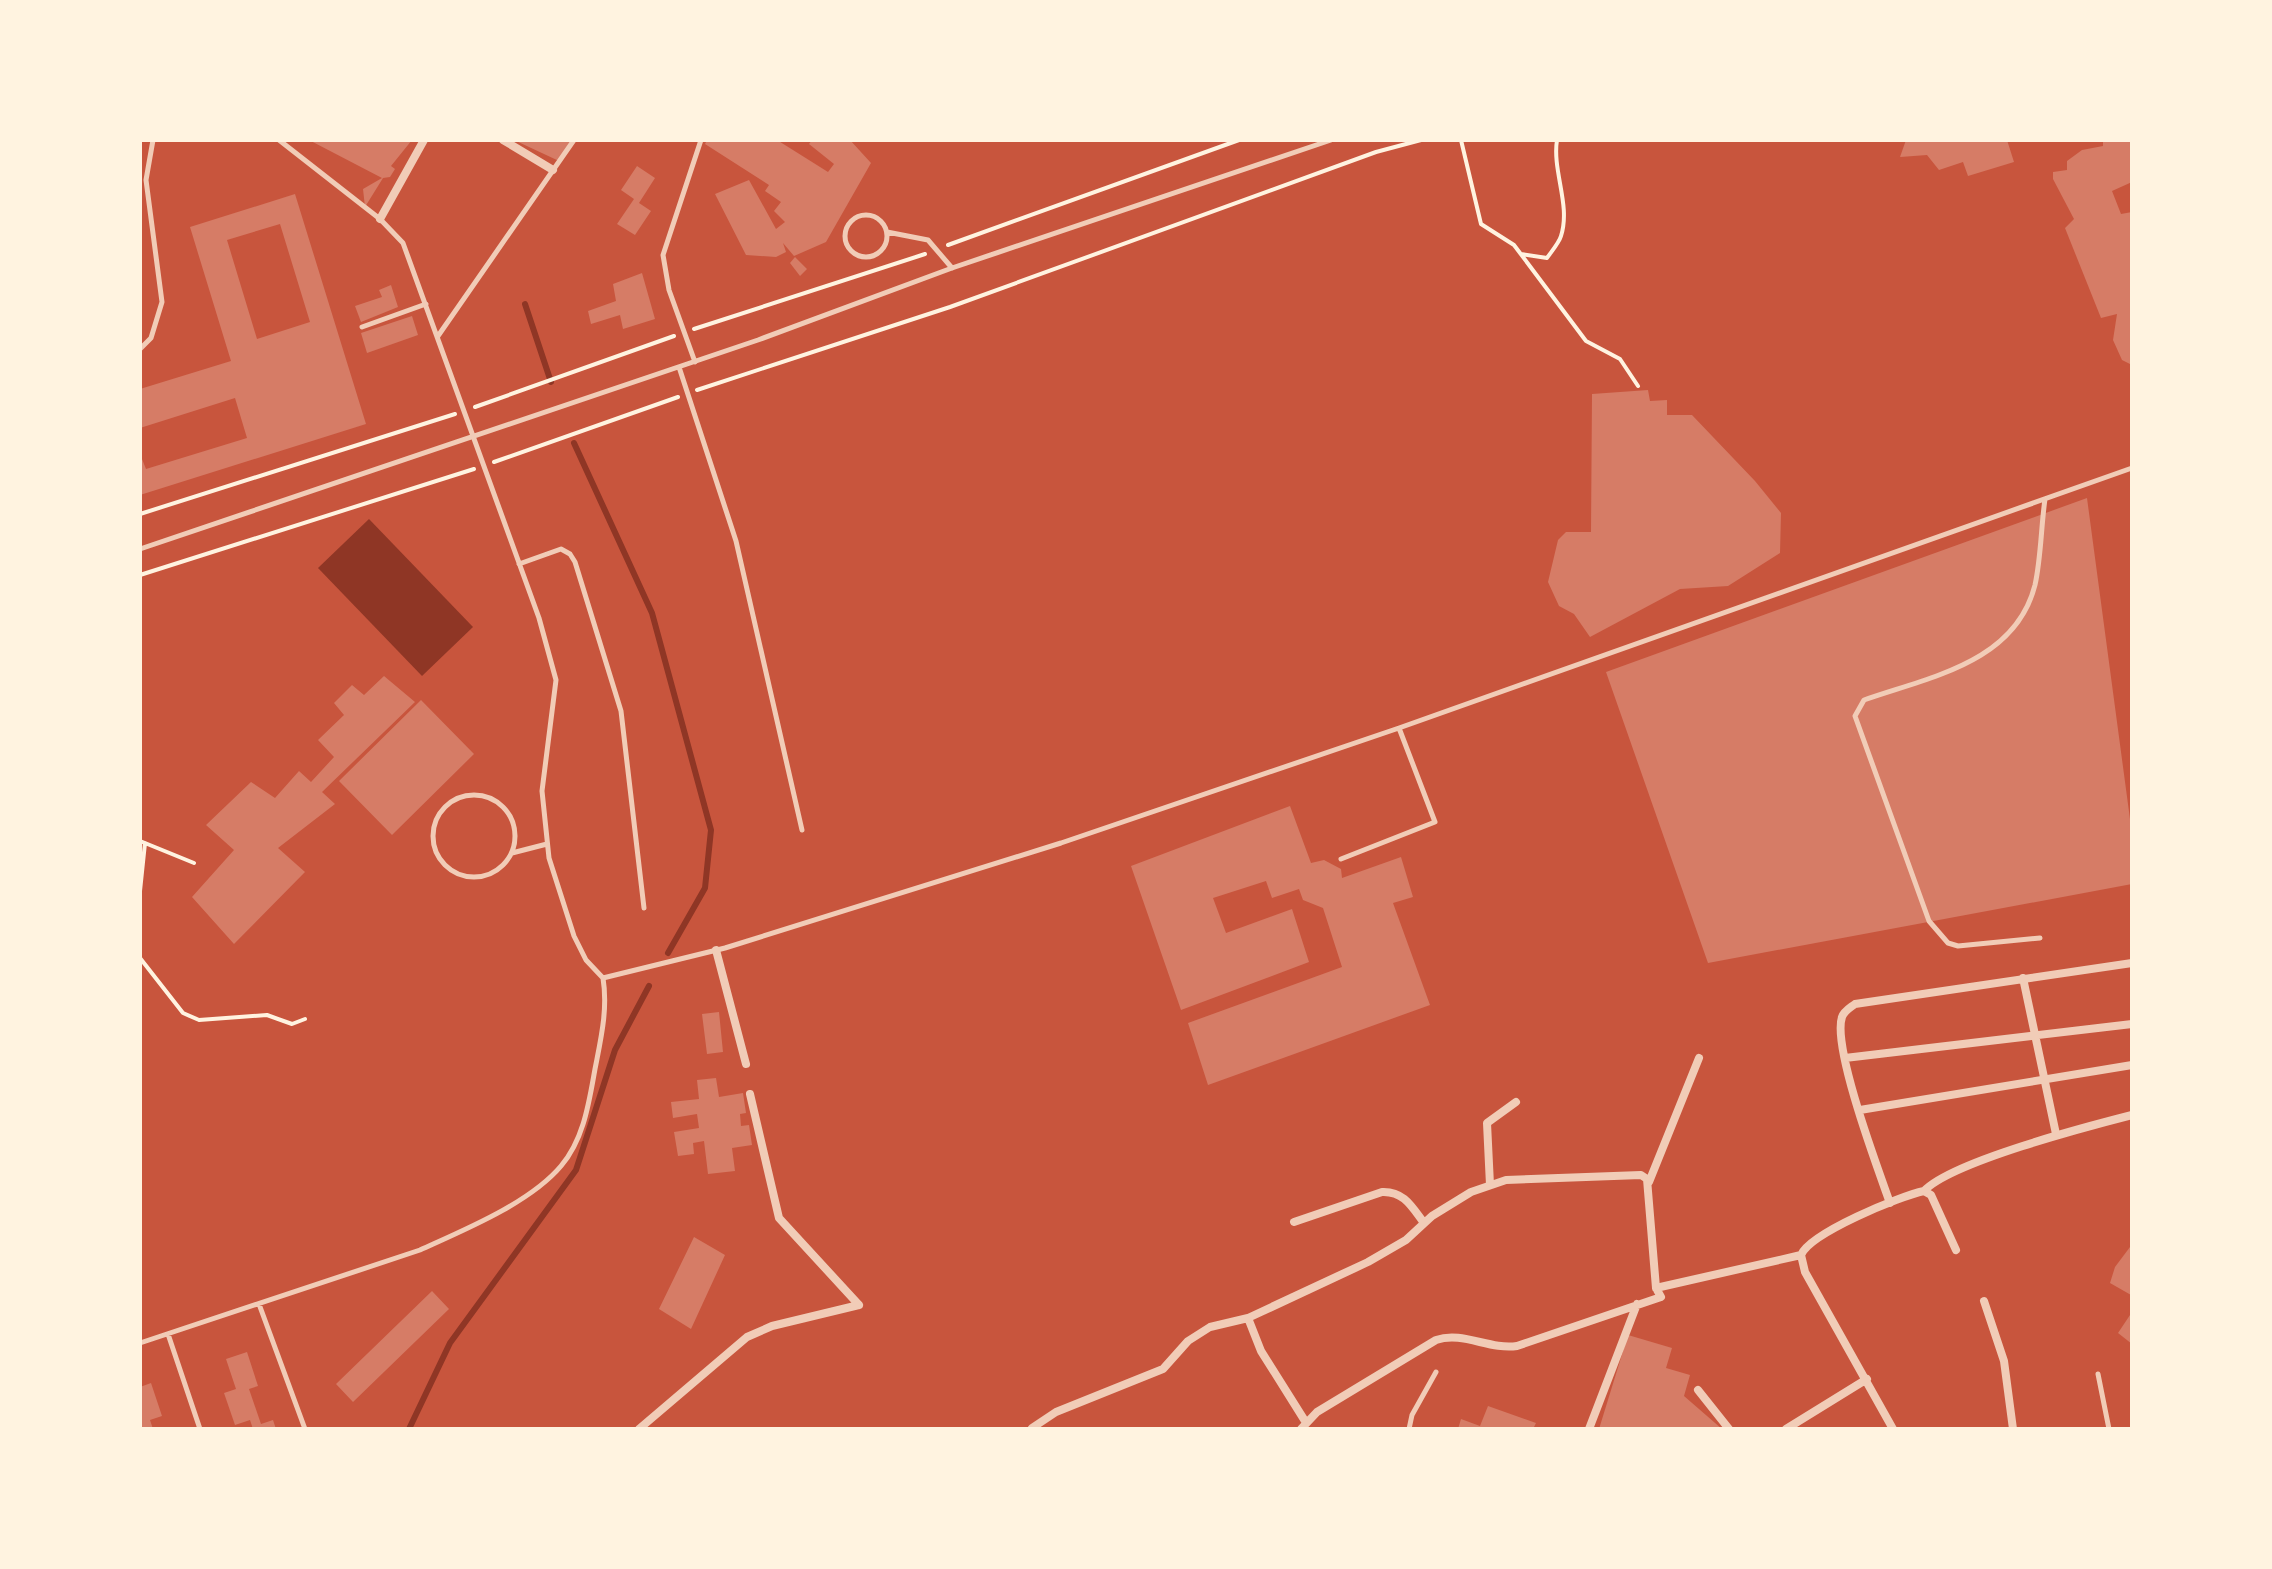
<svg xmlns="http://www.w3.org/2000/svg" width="2272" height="1569" viewBox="0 0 2272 1569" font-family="Bitter,serif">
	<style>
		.water { fill: #8f3625 }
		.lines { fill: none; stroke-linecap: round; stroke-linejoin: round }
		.stream { stroke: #8f3625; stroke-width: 6 }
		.building { fill: #d67c66; fill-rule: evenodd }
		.path { stroke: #fff3e0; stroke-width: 4 }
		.service { stroke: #f1ccb7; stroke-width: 5 }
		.minor { stroke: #f1ccb7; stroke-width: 8 }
	</style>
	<rect width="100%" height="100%" fill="#c8553d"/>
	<!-- water -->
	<path class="water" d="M369,519l104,108 -51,49 -104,-108z"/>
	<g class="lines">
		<!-- stream -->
		<path class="stream" d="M525,304l26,78
			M574,443l78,170 59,217 -6,58 -37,65
			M409,1429l41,-86 126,-173 39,-120 34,-64"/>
	</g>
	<!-- building -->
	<path class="building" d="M309,140h103l-21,26 4,3 -5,8 -7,1 -18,29 -2,-18 19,-11z
		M514,140h59l-14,21z
		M707,140h70l51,32 6,-8 -25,-20 3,-4h38l21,23 -45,79 -32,14 -11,-13 3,9 -10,5 -30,-2 -31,-61 34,-14 27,49 9,-7 -11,-11 7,-9 -16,-11 4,-6 -64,-41z
		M1906,140h101l7,22 -46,14 -5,-14 -24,8 -12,-15 -27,2z
		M2103,140h29v42l-20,9 9,23 11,-2v153l-10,-5 -9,-20 4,-26 -16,4 -36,-90 9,-9 -21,-40v-7l14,-2v-9l15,-11 21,-4z
		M637,166l18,12 -16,25 12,8 -16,24 -18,-11 17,-25 -13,-9z
		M295,194l71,230 -226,71v-41l6,15 101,-31 -12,-40 -95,30v-39l91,-28 -41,-134zM280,224l30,98 -53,17 -30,-99z
		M795,257l12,12 -7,7 -10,-13z
		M642,273l13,46 -32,10 -3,-14 -29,9 -3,-13 28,-10 -3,-17z
		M391,285l7,22 -37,15 -6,-16 27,-9 -3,-7z
		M412,316l6,19 -51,18 -6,-20z
		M1648,390l2,11 17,-1v15h25l63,66 26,32 -1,40 -52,33 -48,3 -90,48 -16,-23 -15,-8 -11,-24 10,-42 8,-8h25l1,-138z
		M2087,498l45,336v50l-424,79 -102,-291z
		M384,676l31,26 -93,90 13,12 -57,44 27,24 -71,72 -42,-47 42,-47 -28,-25 45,-43 24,16 24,-27 12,11 23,-25 -16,-17 26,-25 -10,-12 18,-18 12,10z
		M421,700l53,54 -82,81 -53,-54z
		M1290,806l21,57 13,-3 17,9 1,9 59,-21 12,40 -20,6 37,102 -222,80 -20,-62 154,-56 -19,-59 -20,-8 -4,-11 -27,9 -6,-17 -53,17 13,35 66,-24 17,53 -128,48 -50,-144z
		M719,1012l4,40 -16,2 -5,-40z
		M716,1078l3,19 24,-4 3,20 -6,1 1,12 8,-1 3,20 -20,3 3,23 -27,3 -4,-33 -11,2 1,11 -16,2 -4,-24 25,-4 -2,-14 -24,4 -2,-16 28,-3 -2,-19z
		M694,1237l31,18 -34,74 -32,-20z
		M2130,1247h2l-1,48 -21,-12 5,-16z
		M432,1291l17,18 -96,93 -17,-18z
		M2132,1312v32l-14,-11z
		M1628,1335l44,13 -6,20 24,7 -6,21 38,33h-123z
		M247,1352l11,34 -9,3 12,35 12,-4 3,9h-23l-3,-9 -15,5 -11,-32 12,-4 -10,-30z
		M151,1383l11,33 -12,4 3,9h-13v-42z
		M1488,1406l48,17 -3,6h-75l3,-10 19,7z"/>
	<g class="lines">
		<!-- path -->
		<path class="path" d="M1461,140l20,84 33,21 72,96 34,18 18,27
			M948,245l291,-105
			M1521,254l26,4c4,-6 12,-15 14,-22 10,-31 -9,-65 -4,-96
			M694,329l231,-75
			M697,390l253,-83 426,-155 45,-12
			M475,407l199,-71
			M494,462l184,-65
			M140,514l315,-100
			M140,575l334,-106
			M140,841l54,22
			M140,891l5,-48
			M140,958l43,55 16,7 68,-5 25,9 13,-5"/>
		<!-- service -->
		<path class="service" d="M845 236a21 21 0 1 1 42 0a21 21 0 1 1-42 0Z
			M887,232l41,8 24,28
			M362,327l64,-23
			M438,336l136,-196
			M140,349l11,-11 11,-36 -16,-122 7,-40
			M695,362l-26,-72 -6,-35 38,-115
			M679,367l57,174 66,289
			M140,549l618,-209 194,-72 379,-128
			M519,564l42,-15 9,5 5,8 46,149 23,197
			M433 836a41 41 0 1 1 82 0a41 41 0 1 1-82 0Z
			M512,853l35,-9
			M1341,859l94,-37 -36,-94
			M2040,938l-82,8 -10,-3 -19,-22 -74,-205 9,-16c65,-23 151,-37 171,-115 6,-27 6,-58 10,-86
			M603,978l122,-30 336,-105 338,-115 733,-260
			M259,1304l46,125
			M168,1334l32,95
			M140,1343l280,-93c44,-20 110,-47 141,-84 23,-27 28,-64 34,-97 6,-31 13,-60 8,-91l-17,-18 -12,-24 -25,-78 -7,-67 14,-111 -17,-62 -136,-375 -23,-24 -101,-79
			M2098,1374l11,55
			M1409,1429l3,-14 24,-43"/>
		<!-- minor -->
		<path class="minor" d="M503,140l50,30
			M380,219l44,-79
			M716,950l30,114
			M2023,978l33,156
			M1845,1058l287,-34
			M750,1094l29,124 80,87
			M1860,1110l272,-45
			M1649,1182l50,-124
			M1490,1185l-3,-62 29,-21
			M1924,1191c27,-29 165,-65 208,-76
			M1890,1203c-12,-34 -58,-156 -48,-186 2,-6 8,-9 13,-13l277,-41
			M1294,1222l88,-30c22,-1 30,15 42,31
			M1656,1288l145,-33
			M1984,1301l20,60 9,68
			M1248,1318l13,33 44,70
			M1698,1390l31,39
			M1032,1428l24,-16 107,-43 25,-28 22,-14 38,-9 120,-56 38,-22 26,-24 39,-24 35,-12 135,-5 6,4 9,109 5,9 -144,49c-28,4 -54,-15 -81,-6l-119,72 -16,17
			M639,1429l108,-92 25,-11 87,-21
			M1589,1429l48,-125
			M1786,1429l81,-50
			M1893,1429l-88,-157 -4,-17c9,-22 99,-59 123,-64l7,4 25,55"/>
	</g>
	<!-- border -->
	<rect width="2272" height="1569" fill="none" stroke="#fff3e0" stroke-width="284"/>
</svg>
